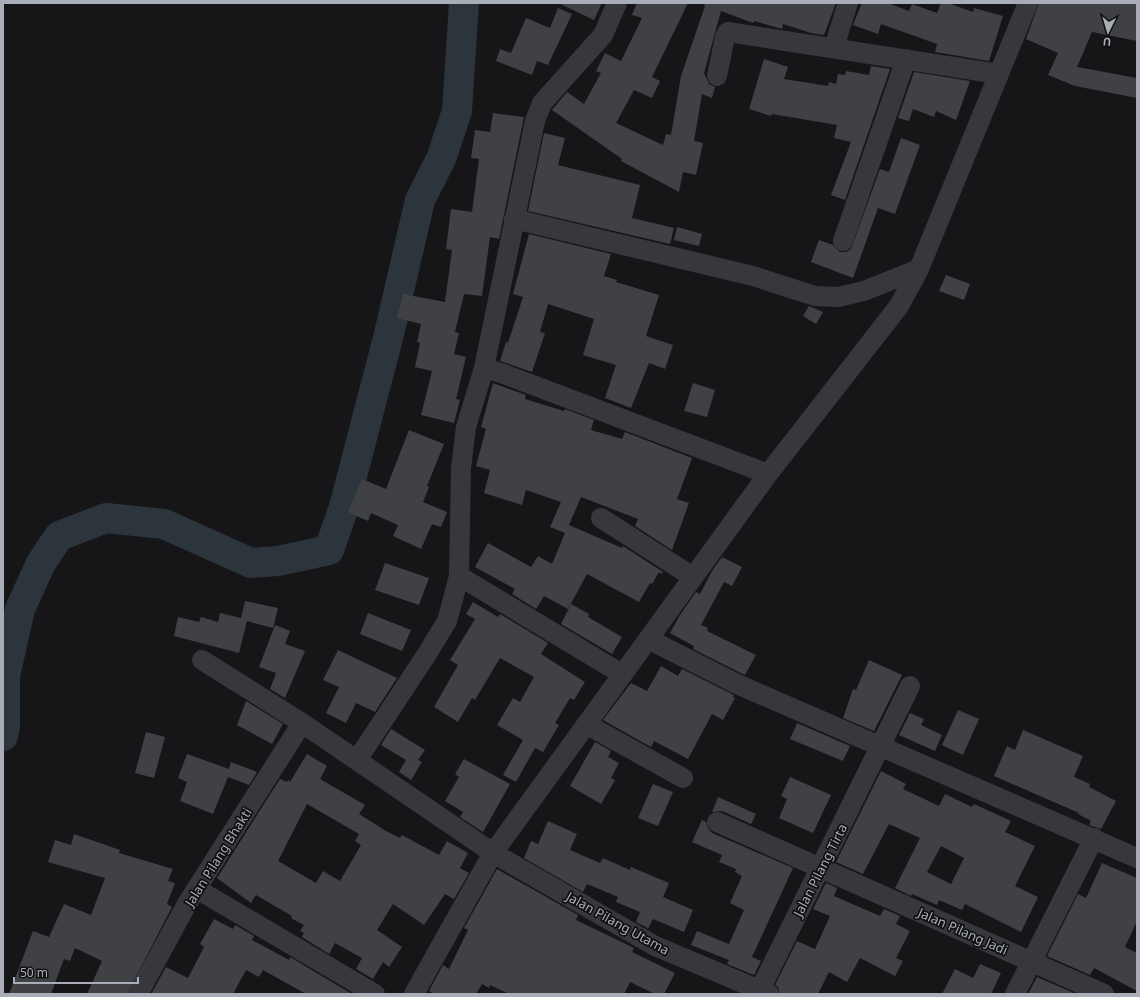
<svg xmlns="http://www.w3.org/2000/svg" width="1140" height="997" viewBox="0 0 1140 997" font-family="'Noto Sans',sans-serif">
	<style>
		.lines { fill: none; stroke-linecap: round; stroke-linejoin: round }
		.river { stroke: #2c353c; stroke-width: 30 }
		.building { fill: #404145; fill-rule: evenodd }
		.minor { stroke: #37383d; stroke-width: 20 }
		.labels { text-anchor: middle; stroke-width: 3.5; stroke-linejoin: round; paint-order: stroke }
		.street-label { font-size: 13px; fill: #a8adb8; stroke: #111113 }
	</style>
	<rect width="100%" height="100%" fill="#161618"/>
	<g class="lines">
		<!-- river -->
		<path class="river" d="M3,736l2,-10v-50l15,-67 21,-46 18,-27 47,-18 58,6 87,39 27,-2 51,-11 15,-43 45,-173 31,-134 21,-41 16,-48 7,-108"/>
	</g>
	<!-- building -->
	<path class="building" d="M558,3h44l-8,17z
		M637,3h51l-36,74 8,4 -8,17 -18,-8 -18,33 47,22 3,-11 5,1 10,-59 24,-70 -2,-3h133l-12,32 -13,-2 -28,-9 -1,5 -28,-8 -1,2 -32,-12 -17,62 5,11 6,3 -3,11 -10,-4 -8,47 9,2 -7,32 -13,-3 -4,20 -58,-31 1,-2 -70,-49 15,-18 17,12 17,-31 -5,-2 9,-18 16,8 21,-43 -10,-3z
		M862,3h26l21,8 3,-7 25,9 4,-10h7l25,9 1,-4 29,8 -14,45 -54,-9 2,-8 -56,-20 -3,10 -25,-9z
		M1039,3h98v38l-45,-9 -15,35 60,11v20l-62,-12 -27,-11 10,-22 -32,-14z
		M558,8l14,6 -24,51 -11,-4 -5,14 -36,-14 4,-12 11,4 15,-35 24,10z
		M764,59l24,8 -4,12 44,7 1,-4 7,2 2,-10 7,1 1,-4 23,4 2,-9 19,3 -45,131 -14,-5 20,-53 -17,-4 3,-13 -65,-11 -1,2 -22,-7z
		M914,72l56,9 -14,39 -20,-9 -2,6 -21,-8 -4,12 -11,-3z
		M493,113l31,4 -25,122 -9,-2 -8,59 -18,-2 -9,38 4,1 -5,21 12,3 -10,42 4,1 -6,23 -33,-8 11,-44 -17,-4 5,-24 -3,-1 4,-18 -24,-6 6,-24 42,8 7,-52 -6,-1 5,-40 21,3 7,-53 -8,-1 4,-28 15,2z
		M544,133l21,5 -7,27 82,20 -8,33 42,10 -4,16 -142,-33z
		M901,138l19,7 -25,69 -17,-6 -25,70 -42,-16 8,-22 14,5 7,7h6l5,-3 29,-80 9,3z
		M677,227l25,7 -3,12 -25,-6z
		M529,234l82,20 -7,22 13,4 -1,2 43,13 -13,41 27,9 -8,24 -16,-6 -18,45 -26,-10 11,-33 -33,-10 11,-36 -46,-15 -8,28 5,1 -13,39 -32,-11 6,-19 2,1 15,-46 -10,-3z
		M946,275l24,9 -6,16 -25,-9z
		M809,306l14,6 -7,12 -13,-8z
		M493,383l33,12 -1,4 39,12 1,-2 29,11 -3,10 31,9 3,-7 67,26 -15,41 12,4 -17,47 -37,-24 3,-7 -57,-22 -12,28 53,23 1,-2 40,26 -1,2 -3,-2 -7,12 -2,-1 -11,19 -52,-28 -19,35 -24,-13 -8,13 -24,-15 3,-5 -40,-22 13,-24 43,24 7,-11 14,8 13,-31 -15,-6 11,-25 -35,-12 -4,15 -38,-12 6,-23 -14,-4 10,-37 -5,-2z
		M693,383l22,7 -8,27 -23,-6z
		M409,430l35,14 -17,42 2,1 -6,15 24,10 -6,15 -9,-3 -11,25 -28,-13 5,-11 -27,-12 -3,8 -20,-9 14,-33 24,10z
		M722,557l20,10 -10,19 -8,-4 -23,43 7,3 -1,3 49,24 -11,20 -52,-26 1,-3 -24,-13 10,-18 16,-23 4,2 12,-23z
		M385,563l44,15 -10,27 -44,-15z
		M245,601l33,7 -5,20 -26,-7 -8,32 -65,-17 4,-19 21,5 2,-5 17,5 2,-9 21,5z
		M473,602l25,15 2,-3 48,29 -7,11 44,28 -11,18 -4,-2 -15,25 4,2 -16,27 -8,-4 -19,34 -13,-7 20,-35 -26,-15 16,-27 7,4 14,-25 -34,-19 -25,42 -3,-2 -14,24 -24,-15 24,-42 -8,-5 25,-41 -9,-5z
		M571,604l18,10 -1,3 34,20 -10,17 -51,-30z
		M368,613l43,17 -9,21 -42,-17z
		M275,625l15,6 -5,13 20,7 -20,47 -15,-9 6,-16 -17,-6z
		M338,650l59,28 -22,34 -19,-9 -10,20 -20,-10 13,-26 -16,-7z
		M869,660l33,15 -28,56 -31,-13 10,-29 3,1z
		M661,666l17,10 4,-7 52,26 -1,2 2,1 -12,22 -11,-6 -24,45 -34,-18 -3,6 -48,-27 28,-37 16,8z
		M246,701l37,23 -11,20 -35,-19z
		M958,710l21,9 -16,36 -21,-10z
		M910,713l14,6 -3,6 21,10 -7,16 -36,-16z
		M797,723l53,23 -7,15 -53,-22z
		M391,729l34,21 -7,10 4,2 -11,18 -12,-8 7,-12 -25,-15z
		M1023,730l60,26 -9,21 16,7 -1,3 27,14 -15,28 -12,-4 2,-4 -13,-7 1,-1 -85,-37 13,-30 8,4z
		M146,732l19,5 -11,41 -19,-5z
		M595,742l16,9 -3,6 11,6 -8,15 4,2 -14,24 -31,-18z
		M187,754l42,15 2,-7 26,10 -8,13 -21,-8 -15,37 -33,-13 7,-19 -9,-4z
		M307,754l20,12 -7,13 45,26 -6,9 27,17 14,7 2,-3 37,20 8,-14 21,12 -8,15 9,5 -15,26 -9,-5 -21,31 -31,-21 -16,26 25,17 -13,20 -6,-5 -10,17 -17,-10 6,-11 -27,-15 -6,11 -27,-17 2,-4 -4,-2 4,-6 -13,-7 1,-2 -36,-21 -5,8 -34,-25 63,-99 7,3 1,-2 2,2zM307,804l52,30 -4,7 6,4 -21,36 -17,-10 -7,12 -38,-22z
		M464,759l46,25 -27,48 -23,-15 3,-5 -18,-11 14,-24 -4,-3z
		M881,771l25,13 -3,5 36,17 6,-12 27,13 2,-3 37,17 -6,11 30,14 -20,40 23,11 -17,35 -56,-28 -3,6 -23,-10 -2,5 -25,-11 -1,2 -16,-8 25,-50 -31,-14 -26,50 -27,-12zM941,846l23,12 -13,26 -24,-12z
		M790,777l41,18 -18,38 -34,-15 8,-19 -6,-3z
		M653,784l20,8 -15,34 -20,-8z
		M718,797l38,17 -5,10 -29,-13 -10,1z
		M702,820l4,2 2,6 4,5 81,35 -41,89 9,4 -7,14 -27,-11 2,-4 -38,-15 6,-14 32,13 15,-34 -14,-7 12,-27 -7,-4 1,-3 -17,-7 3,-7 -30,-13z
		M548,821l29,13 -7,16 30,13 3,-5 27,12 1,-3 38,16 -6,14 30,13 -9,22 -31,-13 -5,10 -2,-2 -10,-5 4,-10 -24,-10 2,-5 -31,-13 -4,8 -59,-34 7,-17 7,3z
		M74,834l46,16 -1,3 54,16 -5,12 7,2 -8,21 5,3 -45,87h-40l15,-33 -27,-13 -5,13 -6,-2 -13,35h-42l24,-63 16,6 15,-33 27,11 14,-37 -57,-16 7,-22 16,5z
		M1102,863l35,15v43l-12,26 12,6v38l-43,-23 -4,7 -43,-19 31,-62 8,4z
		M497,869l81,46 -2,5 58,28 -2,4 43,21 -11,21h-9l-25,-12 -6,12h-115l-19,-9 -1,3 -7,-4 -6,10h-41l-6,-3 14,-26 6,4 19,-39 -4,-2z
		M826,883l11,5 -3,8 46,20 4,-7 16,7 -4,8 14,7 -14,27 7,3 -8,15 -35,-18 -13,24 -18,-10 -11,22h-38l-2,-7 -3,-2 22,-44 18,8 15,-33 -17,-7z
		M214,919l19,10 2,-4 19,11 -2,4 37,20 1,-3 62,37h-46l-43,-24 -4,7 -13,-7 -13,24h-82l15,-27 22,11 16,-31 -4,-3z
		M980,964l21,9 -10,21h-49l13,-25 18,9z
		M1037,977l37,16 -46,1z"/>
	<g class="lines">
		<!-- minor -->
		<path class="minor" d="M834,47l14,-44
			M717,76l8,-39 3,-5 271,42
			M514,219l239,57 62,20 23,1 26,-6 55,-22
			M843,241l63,-182
			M484,368l17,5 267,101
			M601,518l92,59
			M459,576l163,98
			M648,639l89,45 400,174
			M202,660l100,63 191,130 162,93 114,48
			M586,724l97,54
			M357,760l70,-106 20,-33 5,-18 7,-27 2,-108 5,-41 18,-59 51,-247 7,-18 61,-68 14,-32
			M717,822l387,172
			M197,889l178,105
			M138,994l50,-92 114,-179
			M414,994l79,-141 275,-379 131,-168 20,-37 109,-266
			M758,994l152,-308
			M1015,994l79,-156"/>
	</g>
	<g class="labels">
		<!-- street labels -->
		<g class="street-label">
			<text transform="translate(218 857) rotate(-58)" y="5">Jalan Pilang Bhakti</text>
			<text transform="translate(820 870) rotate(-63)" y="5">Jalan Pilang Tirta</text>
			<text transform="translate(618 923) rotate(29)" y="5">Jalan Pilang Utama</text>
			<text transform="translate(963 931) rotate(24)" y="5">Jalan Pilang Jadi</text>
		</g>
	</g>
	<!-- border -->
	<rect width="1140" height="997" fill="none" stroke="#a8adb8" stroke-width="8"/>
	<!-- north arrow -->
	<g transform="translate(1108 32) rotate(185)" stroke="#111113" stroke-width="3" paint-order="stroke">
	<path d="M0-3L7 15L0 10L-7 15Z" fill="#a8adb8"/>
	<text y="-6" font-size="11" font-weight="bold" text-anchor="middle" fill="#a8adb8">U</text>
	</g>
	<!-- scale -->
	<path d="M14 977v6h124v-6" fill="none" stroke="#a8adb8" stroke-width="2"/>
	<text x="20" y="977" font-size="12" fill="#a8adb8" stroke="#111113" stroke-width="3" paint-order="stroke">50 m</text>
</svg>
